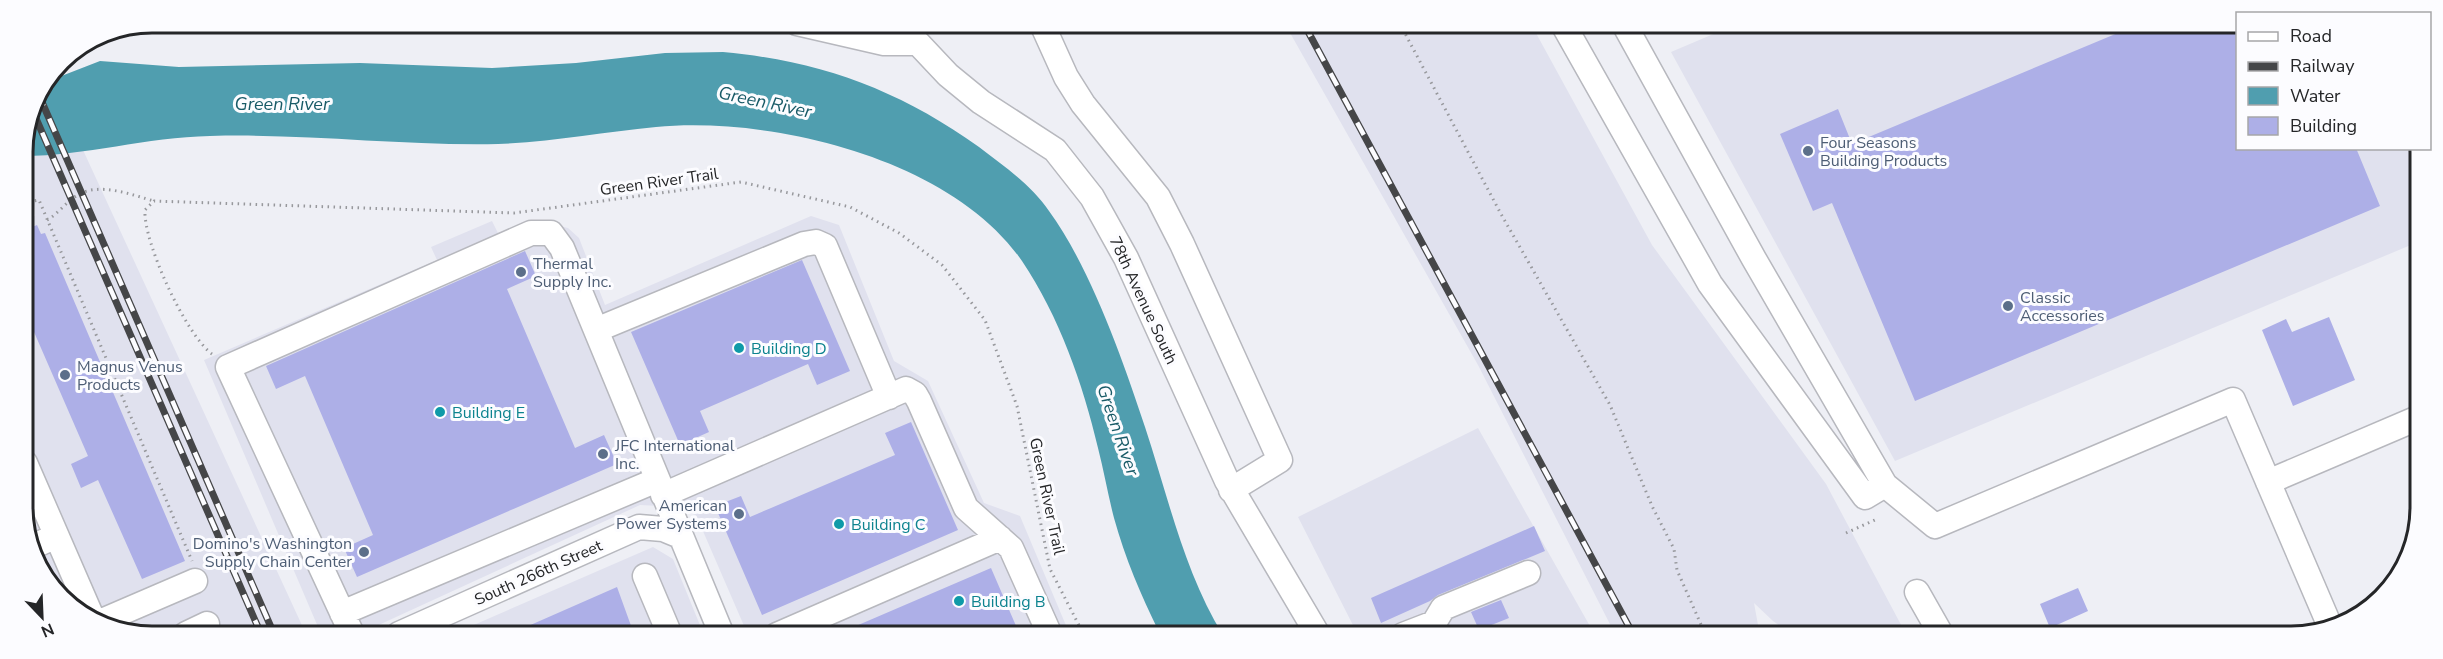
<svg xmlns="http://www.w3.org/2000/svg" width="2443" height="659" viewBox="0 0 2443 659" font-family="'Nunito Sans',sans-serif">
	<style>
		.built { fill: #e0e1ee }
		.water { fill: #509eaf }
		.building { fill: #adafe7 }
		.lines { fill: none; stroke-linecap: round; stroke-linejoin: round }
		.minor-casing { stroke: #b7b8be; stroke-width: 27 }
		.path { stroke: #97989c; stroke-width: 3; stroke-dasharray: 1.5 4.5; stroke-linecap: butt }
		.minor { stroke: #fff; stroke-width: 24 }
		.rail-casing { stroke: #454648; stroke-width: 7 }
		.rail { stroke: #fcfcff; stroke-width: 4.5; stroke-dasharray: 14; stroke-linecap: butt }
		.service-dot { fill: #5c6f8a; stroke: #fcfcff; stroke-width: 2 }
		.culture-dot { fill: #0f9aa8; stroke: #fcfcff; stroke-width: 2 }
		.labels { text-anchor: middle; stroke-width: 6; stroke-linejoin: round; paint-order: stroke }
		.service-label { font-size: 16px; fill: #4e5e75; stroke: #fcfcff; text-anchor: start }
		.street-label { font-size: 16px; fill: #252628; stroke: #fcfcff }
		.culture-label { font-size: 16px; fill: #0d838f; stroke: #fcfcff; text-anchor: start }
		.water-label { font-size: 18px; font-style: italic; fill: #185a67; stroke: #fcfcff }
		.rim { fill: none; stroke: #252628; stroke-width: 3 }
	</style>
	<rect width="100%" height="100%" fill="#eeeff5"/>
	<!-- built -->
	<path class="built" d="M1285,24h246l121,221 174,239 81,152h-113l-21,-15 -19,-18 6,33h-144l-138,-271z
		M1737,24l500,1 1,123 180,1v93l-523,219 -224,-409z
		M83,150l223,484h-180l-65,-35 -36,-66 -2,-315 12,-2 -4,-60z
		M811,216l28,9 55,136 34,20 56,122 36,13 50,119h-322l-52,-120 -36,-9 -20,-1 -281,129h-38l-117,-274 233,-100 -6,-13 61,-26 6,12 24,-8 26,-2 20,5 11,10 26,67z
		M1478,428l117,207h-237l-60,-118z
		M653,547l20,12 31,76 -251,-1z"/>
	<!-- water -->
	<path class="water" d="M723,52c98,9 176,38 256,95 25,19 52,38 70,64 41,56 74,149 96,216 23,69 39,145 78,208h-62l-2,-3c-18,-37 -34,-74 -45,-114 -6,-23 -10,-47 -16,-70 -15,-64 -39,-132 -76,-187 -70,-102 -249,-145 -366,-134 -53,5 -104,15 -158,17 -96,2 -192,-11 -288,-8 -63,1 -125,20 -187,20v-13l9,-41 14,-20 54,-21 79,6 181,-4 132,5 84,-5 89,-10z"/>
	<!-- building -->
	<path class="building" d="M2137,25h101v123h118l24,58 -465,195 -83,-198 -19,8 -33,-77 58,-25 14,35z
		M37,225l4,9 4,-1 140,328 -43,18 -44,-99 -17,8 -10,-24 17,-8 -64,-147 -1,-78z
		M525,251l11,25 -29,13 68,159 29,-13 13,29 -260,113 -13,-29 29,-13 -68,-159 -29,13 -10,-23z
		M802,260l48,111 -33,14 -9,-21 -108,47 9,21 -29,13 -49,-113z
		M2329,317l26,63 -62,26 -31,-76 24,-11 6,13z
		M911,422l47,108 -196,85 -47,-109 26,-10 9,21 145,-62 -10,-22z
		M1534,526l11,25 -107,44 -8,6 -49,22 -10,-25z
		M991,568l29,67h-185z
		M617,587l17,47h-124z
		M2078,588l10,23 -38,17 -10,-24z
		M1501,600l8,18 -30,12 -8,-18z"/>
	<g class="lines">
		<defs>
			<path id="minor" d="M797,23l87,20h31
				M899,23l49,52 33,27 74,48 37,47 34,61 101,223 91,154
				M1042,24l24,53 17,27 75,93 24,47 98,216 -49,30
				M1563,24l147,260 155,213 20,-12
				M1624,24l130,235 131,226 50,41 298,-126 96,224
				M596,330l208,-86 12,-2 9,4 64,151
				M25,463l66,152
				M2268,482l150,-64
				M663,495l243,-106 9,5 4,7 47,107 45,40 39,87
				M32,547l24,-11
				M645,576l25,59
				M1917,592l25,44
				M342,613l315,-133
				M102,621l93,-40
				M186,634l21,-10
				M352,634l-124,-267 303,-134h20l11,15 160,387
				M399,634l240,-107 24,2 17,7
				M777,635l223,-97
				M1403,635l31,-12 9,-15 85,-35"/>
		</defs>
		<!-- minor casing -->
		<use href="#minor" class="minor-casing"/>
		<!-- path -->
		<path class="path" d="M1400,24l101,190 109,191 42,101 22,43 3,21 29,66
			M23,203l16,-3 153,361
			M47,220c11,-6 18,-17 29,-24 22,-15 56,-1 78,5
			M212,354c-26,-19 -69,-112 -67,-144l9,-9 360,12 227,-31 109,25 49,26 43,32 43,55 32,86 33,163 34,66
			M1846,533l31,-14"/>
		<!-- minor -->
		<use href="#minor" class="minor"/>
		<defs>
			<path id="rail" d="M1304,24l330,612
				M38,93l236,541
				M31,107l230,527"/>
		</defs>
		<!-- rail casing -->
		<use href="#rail" class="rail-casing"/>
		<!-- rail -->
		<use href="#rail" class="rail"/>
	</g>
	<!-- markers -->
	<g class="service-dot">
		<circle cx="1808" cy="151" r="6"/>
		<circle cx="521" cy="272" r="6"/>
		<circle cx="2008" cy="306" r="6"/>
		<circle cx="65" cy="375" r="6"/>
		<circle cx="603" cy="454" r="6"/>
		<circle cx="739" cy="514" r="6"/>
		<circle cx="364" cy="552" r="6"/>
	</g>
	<g class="culture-dot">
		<circle cx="739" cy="348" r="6"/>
		<circle cx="440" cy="412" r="6"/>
		<circle cx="839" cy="524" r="6"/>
		<circle cx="959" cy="601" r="6"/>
	</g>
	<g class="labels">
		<!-- service labels -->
		<g class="service-label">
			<text x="1820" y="148">Four Seasons<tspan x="1820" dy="18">Building Products</tspan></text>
			<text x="533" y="269">Thermal<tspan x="533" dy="18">Supply Inc.</tspan></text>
			<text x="2020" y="303">Classic<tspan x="2020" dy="18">Accessories</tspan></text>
			<text x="77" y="372">Magnus Venus<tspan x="77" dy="18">Products</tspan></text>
			<text x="615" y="451">JFC International<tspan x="615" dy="18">Inc.</tspan></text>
			<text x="727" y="511" text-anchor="end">American<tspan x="727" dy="18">Power Systems</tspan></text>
			<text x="352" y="549" text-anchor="end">Domino's Washington<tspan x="352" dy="18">Supply Chain Center</tspan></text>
		</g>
		<!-- street labels -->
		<g class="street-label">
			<text transform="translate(659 181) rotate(-8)" y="6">Green River Trail</text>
			<text transform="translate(1144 300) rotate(65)" y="6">78th Avenue South</text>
			<text transform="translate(1048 496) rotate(78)" y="6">Green River Trail</text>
			<text transform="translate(538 572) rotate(-24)" y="6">South 266th Street</text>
		</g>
		<!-- culture labels -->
		<g class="culture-label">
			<text x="751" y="354">Building D</text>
			<text x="452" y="418">Building E</text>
			<text x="851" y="530">Building C</text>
			<text x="971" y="607">Building B</text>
		</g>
		<!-- water labels -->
		<g class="water-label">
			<text transform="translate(765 102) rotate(12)" y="6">Green River</text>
			<text x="282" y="110">Green River</text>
			<text transform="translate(1118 430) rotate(71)" y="6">Green River</text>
		</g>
	</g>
	<!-- crop -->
	<path d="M0 0H2443V659H0ZM152 33H2291A119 119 0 0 1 2410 152V507A119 119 0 0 1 2291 626H152A119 119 0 0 1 33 507V152A119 119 0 0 1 152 33Z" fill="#fcfcff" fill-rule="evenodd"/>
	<path class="rim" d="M152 33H2291A119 119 0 0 1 2410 152V507A119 119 0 0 1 2291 626H152A119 119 0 0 1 33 507V152A119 119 0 0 1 152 33Z"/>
	<!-- legend -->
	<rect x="2236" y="12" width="195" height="138" fill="#fcfcff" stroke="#a6a6a9" stroke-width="1.5"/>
	<rect x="2248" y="32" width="30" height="9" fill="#ffffff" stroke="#a6a6a9" stroke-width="1.5"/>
	<text x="2290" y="42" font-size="18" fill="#252628">Road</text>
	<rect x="2248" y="62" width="30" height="9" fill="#454648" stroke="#a6a6a9" stroke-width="1.5"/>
	<text x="2290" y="72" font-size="18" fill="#252628">Railway</text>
	<rect x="2248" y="87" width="30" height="18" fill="#509eaf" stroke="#a6a6a9" stroke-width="1.5"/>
	<text x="2290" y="102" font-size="18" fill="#252628">Water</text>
	<rect x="2248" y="117" width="30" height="18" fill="#adafe7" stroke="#a6a6a9" stroke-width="1.5"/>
	<text x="2290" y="132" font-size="18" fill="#252628">Building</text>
	<!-- north arrow -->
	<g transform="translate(42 617) rotate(157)" stroke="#fcfcff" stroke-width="4.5" paint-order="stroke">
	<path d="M0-4.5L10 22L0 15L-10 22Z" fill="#252628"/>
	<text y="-9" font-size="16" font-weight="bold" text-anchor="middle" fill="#252628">N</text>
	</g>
</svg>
